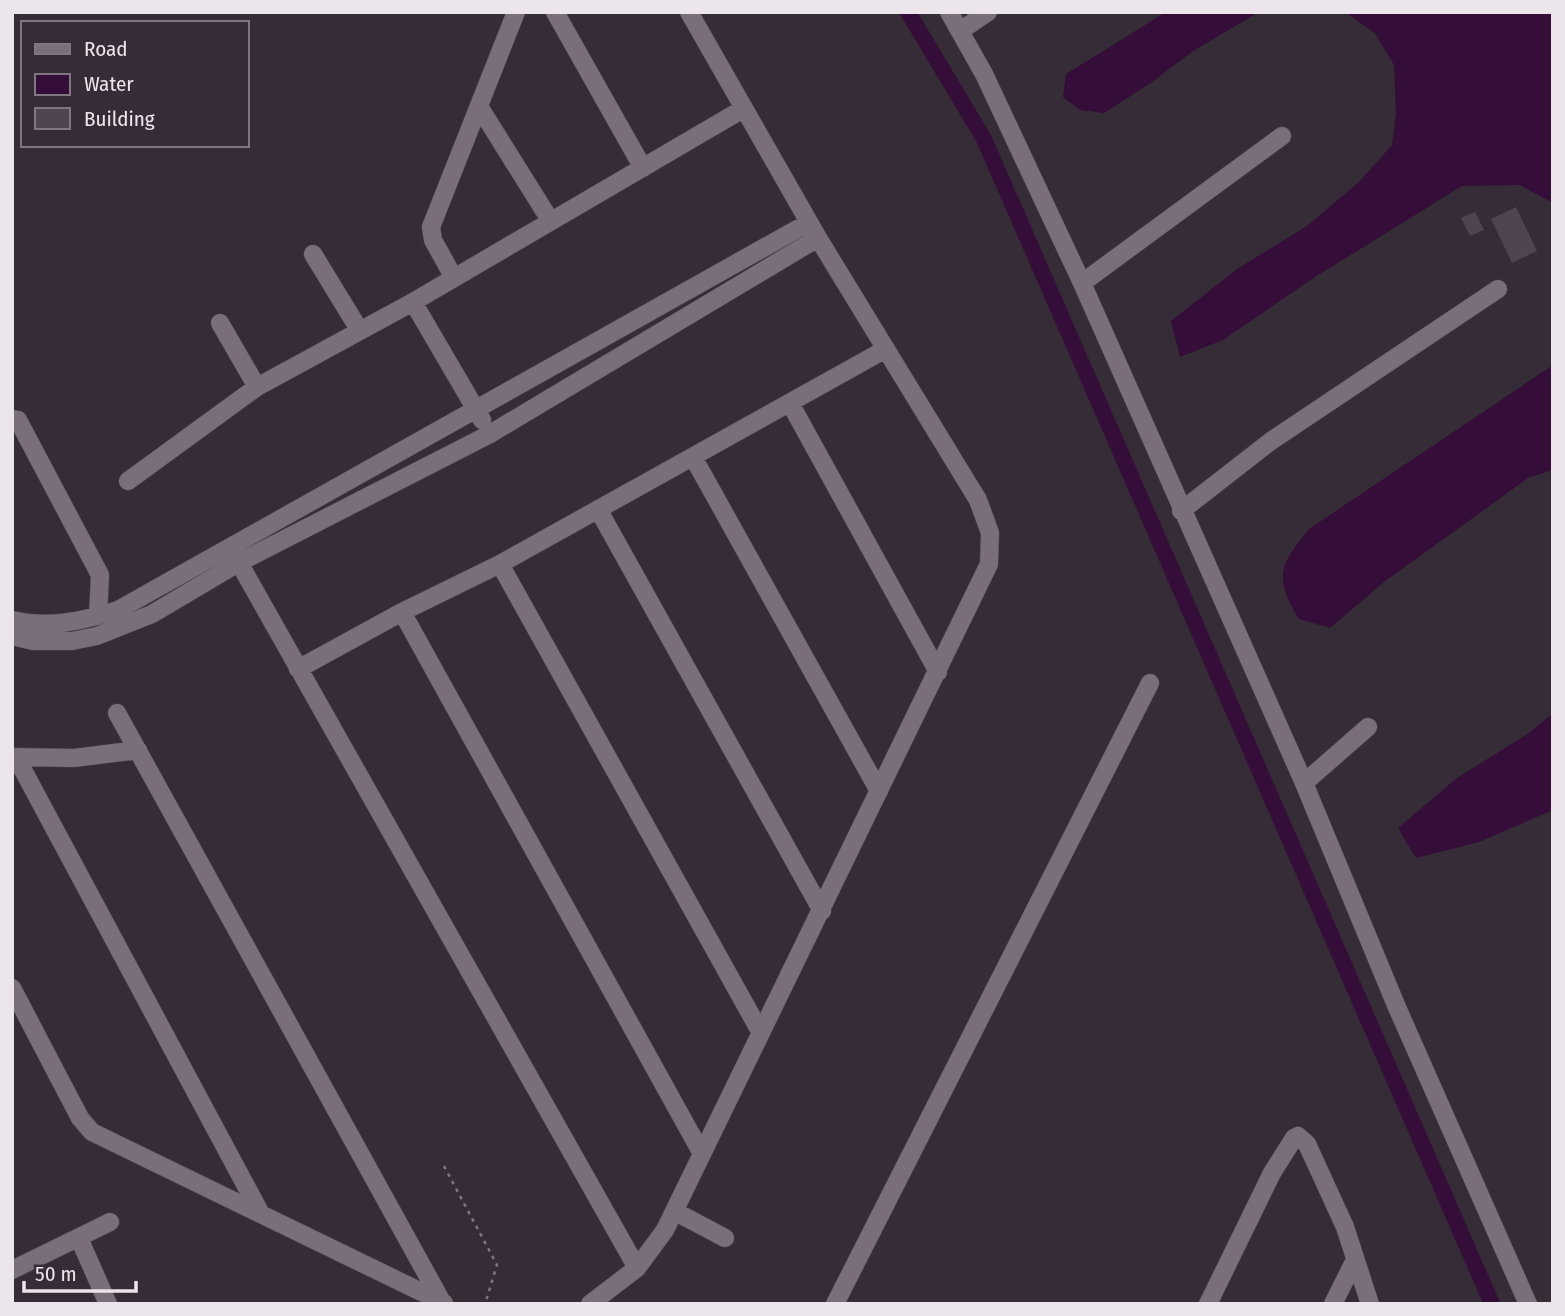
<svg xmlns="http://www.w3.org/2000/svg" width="1565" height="1316" viewBox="0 0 1565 1316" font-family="'Fira Sans Condensed',sans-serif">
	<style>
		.water { fill: #340d38 }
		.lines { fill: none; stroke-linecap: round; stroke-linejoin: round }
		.canal { stroke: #340d38; stroke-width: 16 }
		.building { fill: #4f4550 }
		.minor-casing { stroke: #4f474f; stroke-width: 19 }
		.path { stroke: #7f7680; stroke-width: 2.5; stroke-dasharray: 3.5 5; stroke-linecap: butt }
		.minor { stroke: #7a6e7a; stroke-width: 18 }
	</style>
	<rect width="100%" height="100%" fill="#362c37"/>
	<!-- water -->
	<path class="water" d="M1166,12h93l-66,39 -41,31 -48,31 -24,-3 -17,-13 3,-23z
		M1345,12h208v191l-33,-18 -58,1 -147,91 -92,63 -43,17 -9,-36 66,-52 70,-43 52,-44 33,-37 4,-32 -2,-48 -19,-32z
		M1553,365v105l-25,8 -144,104 -54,46 -31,-9c-26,-42 -19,-54 10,-90z
		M1553,713v97l-74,32 -63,16 -18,-30 59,-50 72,-45z"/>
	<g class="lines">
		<!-- canal -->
		<path class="canal" d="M908,12l76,127 508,1165"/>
	</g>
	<!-- building -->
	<path class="building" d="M1516,207l21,44 -25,12 -21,-44z
		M1475,212l9,18 -14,6 -9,-18z"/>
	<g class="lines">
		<defs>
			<path id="minor" d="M555,12l88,156
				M949,12l35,62 98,209 222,500 92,222 132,299
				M960,31l28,-19
				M480,108l70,112
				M313,254l47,77
				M454,278l-21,-38 -2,-13 85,-215
				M1082,283l200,-147
				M413,302l69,118
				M220,323l37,64
				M790,403l148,269
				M12,419l6,1 82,155 -2,41
				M693,457l186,334
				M128,481l129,-94 156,-85 330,-193
				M598,509l224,402
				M1181,511l90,-70 227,-152
				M233,552l404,716
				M500,564l261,469
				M402,612l299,540
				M12,620c37,9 70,1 106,-10l690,-387
				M12,636l21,5h39l25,-5 55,-22 86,-51 252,-129 328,-196
				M298,669l104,-57 98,-48 386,-215
				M117,713l325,589
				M12,757l62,1 64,-8
				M16,757l245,457
				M1304,783l64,-56
				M12,988l68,130 12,14 352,171
				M674,1211l51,27
				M79,1238l29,66
				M12,1270l98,-48
				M590,1304l47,-36 28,-38 324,-666 1,-31 -12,-33 -160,-262 -129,-226
				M835,1304l315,-621
				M1208,1304l64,-131 22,-35 4,-2 9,8 38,83 25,77
				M1333,1304l21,-42"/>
		</defs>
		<!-- minor casing -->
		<use href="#minor" class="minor-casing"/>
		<!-- path -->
		<path class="path" d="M444,1166l53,99 -12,39"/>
		<!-- minor -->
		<use href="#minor" class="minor"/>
	</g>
	<!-- border -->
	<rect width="1565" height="1316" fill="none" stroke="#ece5ec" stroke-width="28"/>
	<!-- legend -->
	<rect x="21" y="21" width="228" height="126" fill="#362c37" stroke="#7f767f" stroke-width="2"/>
	<rect x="35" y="44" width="35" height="10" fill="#7a6e7a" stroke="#7f767f" stroke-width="2"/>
	<text x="84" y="56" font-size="21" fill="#ece5ec">Road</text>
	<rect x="35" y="74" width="35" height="21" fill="#340d38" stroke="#7f767f" stroke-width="2"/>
	<text x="84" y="91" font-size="21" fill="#ece5ec">Water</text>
	<rect x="35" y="108" width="35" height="21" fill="#4f4550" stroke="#7f767f" stroke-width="2"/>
	<text x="84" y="126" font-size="21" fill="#ece5ec">Building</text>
	<!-- scale -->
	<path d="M24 1281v10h112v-10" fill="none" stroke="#ece5ec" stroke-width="3.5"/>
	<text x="35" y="1281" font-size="21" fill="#ece5ec" stroke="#362c37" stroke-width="5" paint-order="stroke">50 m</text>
</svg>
